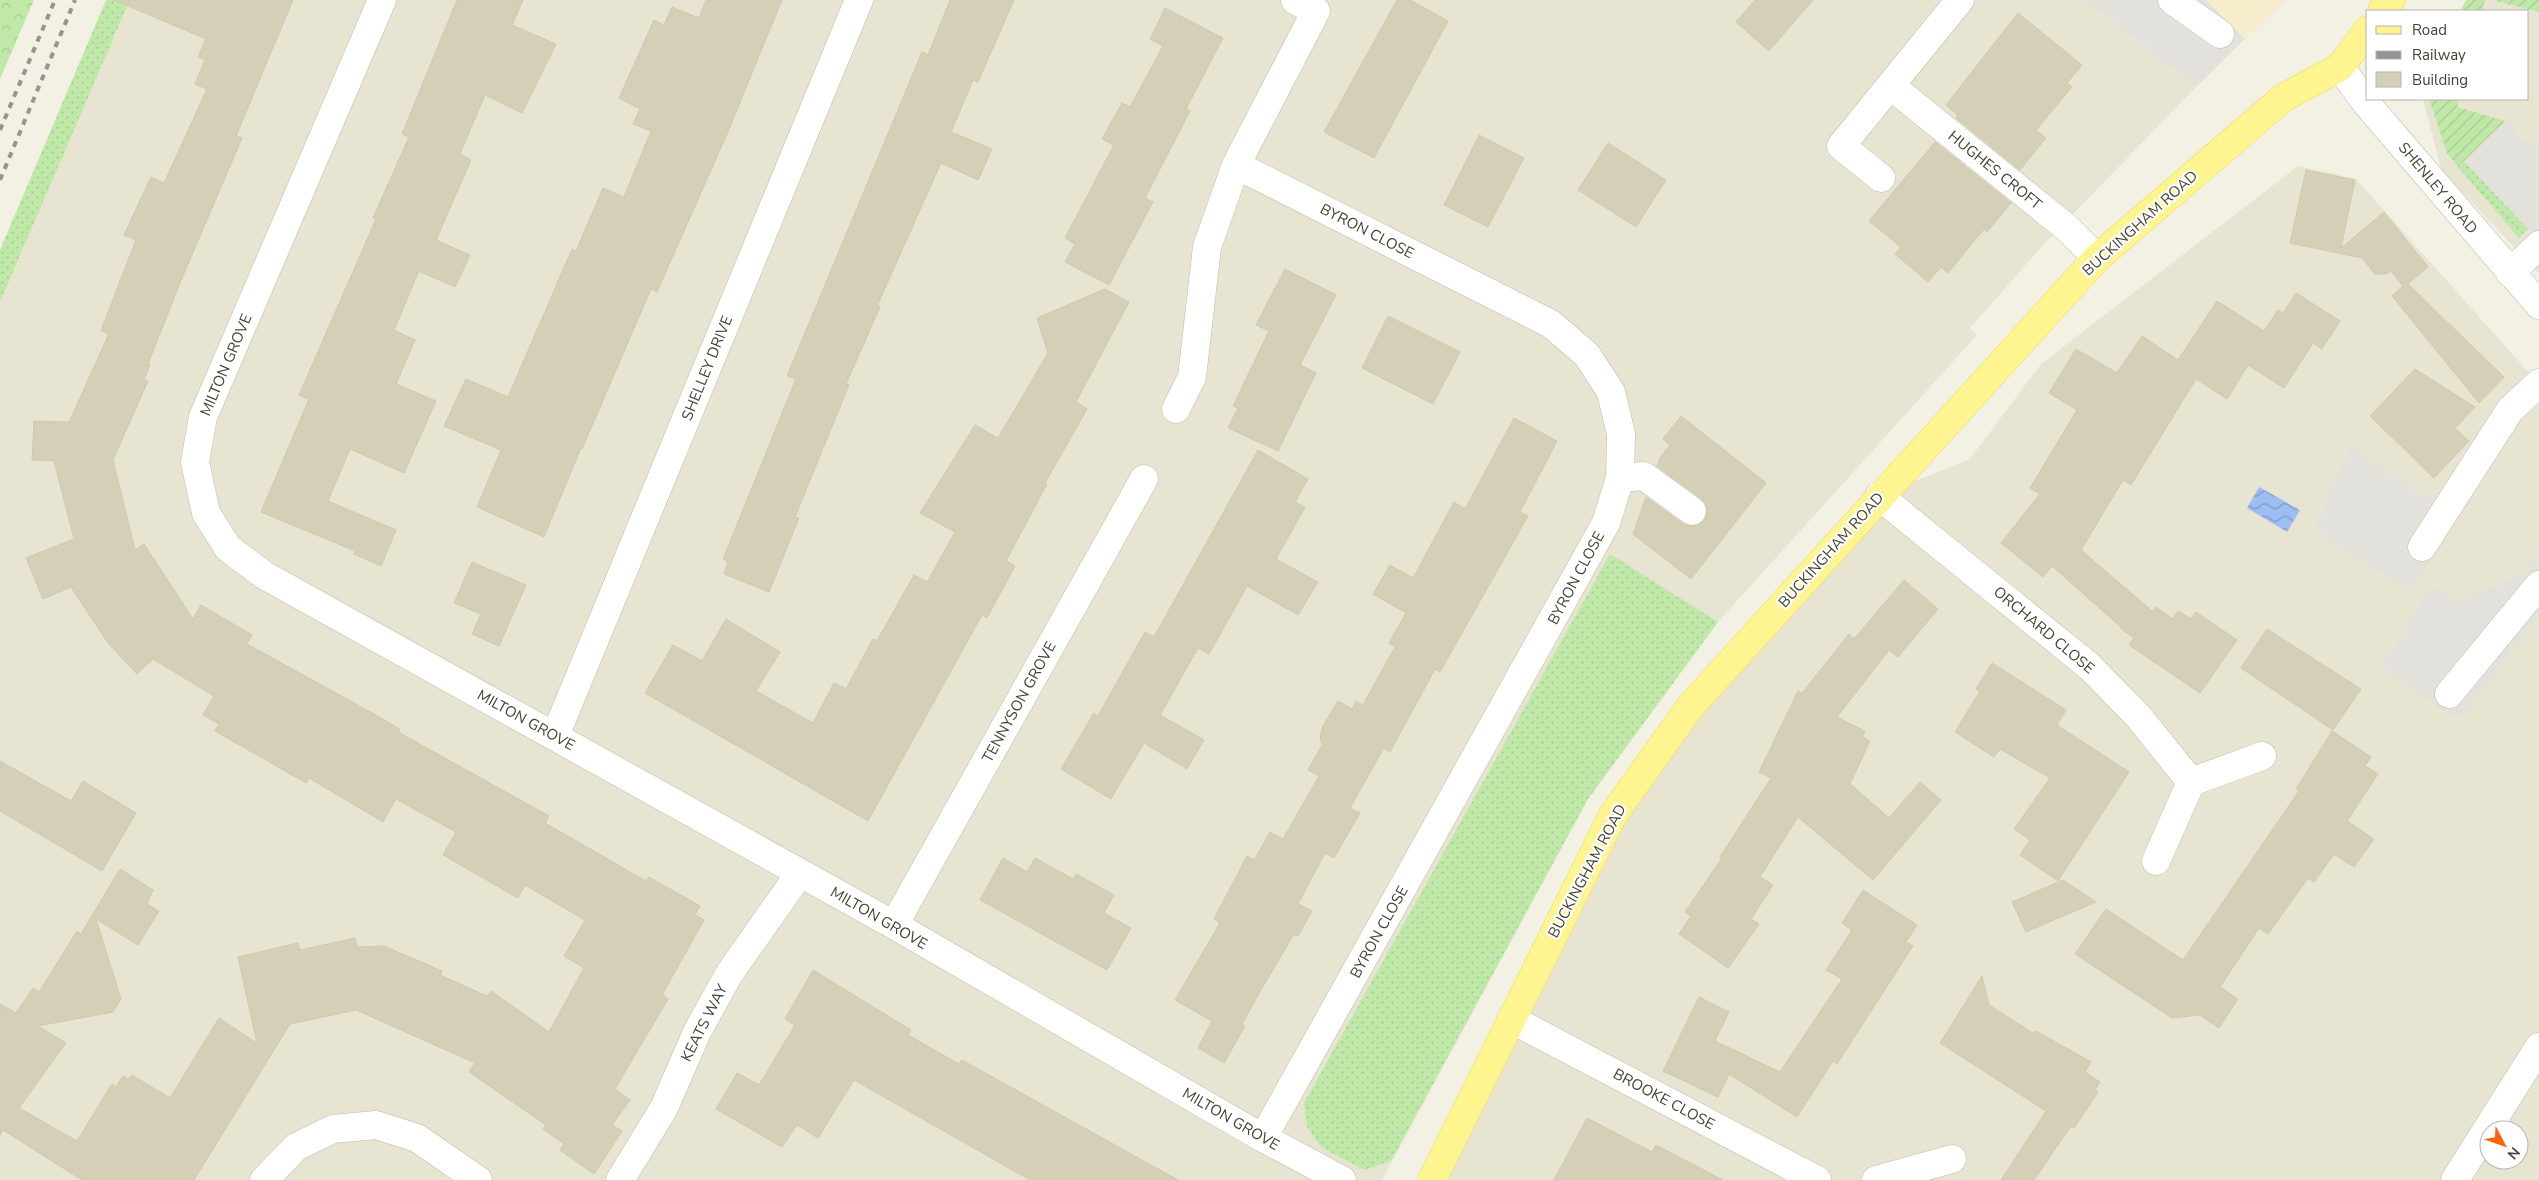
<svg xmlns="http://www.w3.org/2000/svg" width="2539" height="1180" viewBox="0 0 2539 1180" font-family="'Nunito Sans',sans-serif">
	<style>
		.residential { fill: #e7e4d1; fill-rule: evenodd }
		.commercial { fill: #f6edcc }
		.grass { fill: url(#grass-dots) }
		.forest { fill: url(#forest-crowns) }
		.garden { fill: url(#garden-furrows) }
		.parking { fill: #e3e1dc }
		.water { fill: url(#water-waves) }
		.building { fill: #d5cfb8; stroke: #d0c9ab }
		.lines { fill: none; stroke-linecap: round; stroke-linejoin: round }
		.minor-casing { stroke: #bebba5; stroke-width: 29 }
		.major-casing { stroke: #e9da5b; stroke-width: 29 }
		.minor { stroke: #fff; stroke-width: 28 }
		.major { stroke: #fff590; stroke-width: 28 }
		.rail { stroke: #949494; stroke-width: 4; stroke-dasharray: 6 6; stroke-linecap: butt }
		.labels { text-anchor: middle; stroke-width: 4.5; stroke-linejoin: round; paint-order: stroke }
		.street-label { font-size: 15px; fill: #454133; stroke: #fff }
	</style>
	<defs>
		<pattern id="grass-dots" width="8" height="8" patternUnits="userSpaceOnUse" patternTransform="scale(1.25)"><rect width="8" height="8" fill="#c0e9a9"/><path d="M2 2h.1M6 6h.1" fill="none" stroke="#a6c992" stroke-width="1.8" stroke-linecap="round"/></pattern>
		<pattern id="forest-crowns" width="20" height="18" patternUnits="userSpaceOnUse" patternTransform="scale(1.25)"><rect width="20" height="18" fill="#c0e9a9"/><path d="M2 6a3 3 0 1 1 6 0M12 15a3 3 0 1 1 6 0" fill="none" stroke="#a6c992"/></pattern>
		<pattern id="garden-furrows" width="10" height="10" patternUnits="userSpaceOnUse" patternTransform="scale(1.25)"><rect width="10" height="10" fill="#c0e9a9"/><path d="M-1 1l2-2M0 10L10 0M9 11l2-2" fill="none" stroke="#a6c992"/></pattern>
		<pattern id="water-waves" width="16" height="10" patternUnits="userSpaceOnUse" patternTransform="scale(1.25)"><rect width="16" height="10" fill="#9cbef3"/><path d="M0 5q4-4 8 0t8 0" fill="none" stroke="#819cc5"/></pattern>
	</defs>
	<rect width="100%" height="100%" fill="#f3f1e3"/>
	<!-- residential -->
	<path class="residential" d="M130,0h1953l113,87 -152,157 -74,84 7,7 -259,287 -130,177 -206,381h-1382v-878z
		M2467,0h72v274l-98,-105 -18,-70h105v-88h-68z
		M2298,166l58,13 183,205v796h-1095l169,-365 266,-319 91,-37 71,-95zM2489,1130h30v30h-30z"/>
	<!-- commercial -->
	<path class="commercial" d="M2083,0h202l-89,87z"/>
	<!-- grass -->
	<path class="grass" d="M106,0h24l-130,302v-52z
		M2465,162l63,67 -9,9 -61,-71z
		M1610,554l108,68 -130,177 -197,362 -27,9 -43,-23 -14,-20 -3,-24z"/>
	<!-- forest -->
	<path class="forest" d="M0,0h34l-34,79z"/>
	<!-- garden -->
	<path class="garden" d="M2466,0h19l-3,11h-22z
		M2492,0h47v12z
		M2429,99h30l-2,8 48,14 -47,46 -11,-14z"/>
	<!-- parking -->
	<path class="parking" d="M2083,0h123l39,39 -49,48z
		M2505,121l14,3 -4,13 24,7v96l-74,-78z
		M2350,447l106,70 -46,74 -96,-61z
		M2537,551l2,63 -75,102 -14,-1 -69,-47 50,-83 28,17 66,-29z"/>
	<!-- water -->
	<path class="water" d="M2259,487l41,23 -13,22 -40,-24z"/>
	<!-- building -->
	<path class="building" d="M114,0h179l-57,136 6,2 -60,140 -34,86 2,1 -6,14 4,2 -35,79 22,90 9,-6 49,75 8,-14 51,30 -5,9 127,70 26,15 -2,3 151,84 -4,7 101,58 3,-4 51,29 -5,9 9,5 -42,75 6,4 -53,90 15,11 -18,25 10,6 -28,43 -34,-24 4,-6 -21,-15 3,-4 -77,-53 6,-9 -119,-53 -66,14 -96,156h-112l-79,-50 -3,5v-131l16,9 17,-25 6,4 38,-61 4,3 39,-65 33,21 -6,14 12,7 -21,34 -42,-26 25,80 -8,13 -75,14 28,17 -47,65 58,33 35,-57 4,3 7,-11 5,3 4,-4 38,23 49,-80 38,25 -19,-86 60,-14 2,7 55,-12 2,9 27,-1 58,25 -2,4 47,21 4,-5 58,41 35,-64 -20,-12 21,-36 -60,-35 -7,13 -75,-43 13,-23 -60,-33 -13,23 -74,-44 -3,5 -91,-52 4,-7 -16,-9 11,-19 -61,-37 -16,15 -29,-31 -37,-56 -28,12 -17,-41 48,-19 -20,-78 -22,-1 2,-39 35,1 40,-88 -8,-4 35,-90 -12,-5 27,-58 13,6 43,-94 -12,-5 10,-24 -7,-3 8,-18z
		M457,0h66l-11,25 44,19 -34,69 -37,-18 -25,59 11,6 -35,80 34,15 -15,32 -36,-16 -25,59 21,10 -19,44 40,17 -32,72 -54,-24 -22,52 68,29 -15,36 -27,-12 1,-3 -94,-39 48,-113 -10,-4 77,-176 -3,-1 36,-81 -7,-3z
		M706,0h76l-55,134 -70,158 -6,-3 -69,160 -1,-1 -37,89 -67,-30 24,-57 -57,-24 22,-47 42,18 64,-148 4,2 27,-63 21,9 27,-66 -18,-7 7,-15 -21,-11 35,-78 10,5 8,-18 27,11z
		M950,0h64l-36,82 -5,-2 -22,52 41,17 -14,31 -37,-17 -64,143 3,1 -34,77 3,1 -54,132 4,1 -30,74 -45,-18 4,-13 -5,-2 73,-180 -9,-3 135,-324 6,3z
		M1397,0h13l38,21 -74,137 -50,-26z
		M1755,0h58l-44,51 -33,-29z
		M1165,8l58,30 -37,71 4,2 -45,87 8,4 -44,83 -44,-23 10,-18 -10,-6 49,-93 -12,-6 20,-36 8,4 33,-61 -13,-7z
		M2018,13l64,52 -15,18 5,4 -36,43 10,8 -26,32 -64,-52 2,-3 -12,-10z
		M1479,135l45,23 -36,69 -44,-22z
		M1935,142l76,61 -24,29 -3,-3 -36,44 -7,-6 -13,15 -33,-28 6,-7 -32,-26z
		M1608,143l58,37 -30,47 -58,-37z
		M2306,170l49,10 -14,68 43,-36 44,55 -20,17 96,93 -25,26 -87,-107 11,-10 -12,-15 -5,3h-11l-13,-16 -72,-15z
		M1285,269l51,26 -36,70 16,8 -38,78 -50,-23 10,-20 -5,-2 36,-75 -13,-6z
		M1105,289l24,13 -53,100 11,7 -42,74 2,1 -41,77 9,5 -28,52 -5,-3 -114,206 -223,-128 28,-48 29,16 24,-42 54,33 -24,39 57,32 21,-40 12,6 27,-50 4,2 37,-66 13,7 28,-50 -35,-19 55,-88 23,13 50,-85 -11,-35z
		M2296,293l44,28 -18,28 -9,-6 -29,45 -36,-23 -21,34 -31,-20 -65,106 -8,-5 -42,70 71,61 4,-4 17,12 5,-8 13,8 5,-7 41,28 -37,53 -71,-48 5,-7 -14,-10 1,-1 -69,-61 -9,11 -42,-34 39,-49 -10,-6 47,-78 -28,-17 27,-44 41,24 25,-37 36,24 39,-59 47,30 14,-21 5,3z
		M1388,316l72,36 -27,52 -71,-36z
		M2415,369l60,38 -20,21 14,13 -35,37 -64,-62z
		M1681,416l85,67 -75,96 -58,-45 13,-37 37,27 7,2 8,-1 7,-5 2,-7 -1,-8 -4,-6 -45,-33 3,-8 10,-13 -7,-6z
		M1514,418l43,23 -37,71 8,4 -88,156 -5,-3 -45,83 -6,-4 -34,60 10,5 -26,45 -9,-5 -27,51 14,7 -14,25 -4,-2 -36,61 -16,29 3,2 -21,37 -26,-15 14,-27 -37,-21 45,-77 -6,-4 33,-63 7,4 16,-28 13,7 36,-63 -11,-6 14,-25 -2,-8 3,-11 15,-25 14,8 4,-8 7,4 32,-58 -6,-4 17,-30 -33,-19 17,-29 23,13 41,-76 11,7z
		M1258,450l50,29 -13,23 10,5 -29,52 42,23 -20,33 -51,-29 -38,68 -11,-6 -38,67 44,25 -17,29 -43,-26 -33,56 -50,-30 33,-56 4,3 47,-84 9,5z
		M472,562l54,23 -27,61 -27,-12 9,-20 -27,-11z
		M1904,580l34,29 -40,48 -9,-7 -52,67 28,14 -3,6 8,4 -20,43 39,34 31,-36 21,18 -68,80 -75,-63 -38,60 13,8 -22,34 8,5 -31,44 -49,-34 12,-18 -6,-4 37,-54 -2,-1 51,-79 -12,-6 39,-81 4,2 47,-59 5,5z
		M2267,629l94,60 -28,41 -92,-62z
		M1992,663l74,47 -9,15 72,47 -71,109 -38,-26 10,-15 -16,-11 36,-51 -50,-29 -6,8 -39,-25 25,-41 -4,-2z
		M2332,731l39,26 -6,9 13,8 -31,47 27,18 -20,28 -20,-13 -20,28 -6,-4 -40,56 -9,-6 -39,59 18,12 -19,29 -19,-13 -28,3 -97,-64 31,-45 77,51 116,-169 -3,-2z
		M0,761l71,40 12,-20 53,32 -34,58 -102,-60z
		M1003,858l24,14 8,-14 38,21 3,-5 38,21 -10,18 27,15 -24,42 -127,-70z
		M2063,880l33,22 -70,30 -14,-30z
		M1863,890l54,35 -11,17 7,4 -76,118 -4,-3 -36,56 -68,-43 -11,23 -55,-26 36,-74 30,15 -14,29 65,31 62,-93 -16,-9 26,-40 -10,-7z
		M813,970l98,60 -3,5 51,29 3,-4 216,120h-148l-176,-100 -36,58 -21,-13 -15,22 -66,-38 21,-36 22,12 36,-60 -10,-6z
		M1982,976l7,29 44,28 3,-2 55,31 -6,10 15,10 -5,8 3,2 -24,36 -3,-2 -37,54h-33l45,-69 -106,-68z
		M1587,1118l65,34 4,-7 67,35h-169z"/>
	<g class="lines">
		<defs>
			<path id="minor" d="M382,0l-179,417 -8,45 11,51 22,35 36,27 630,350 369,213 79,42
				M2172,0l48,34
				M2340,67l26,36 173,202
				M1891,86l176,142 30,30
				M1236,165l315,159 36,31 24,37 10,42 -1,44 -14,45 -343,615
				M1881,178l-40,-32 119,-146
				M2510,273l29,-28
				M1176,409l16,-32 15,-130 29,-82 80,-154 -21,-11
				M1620,478l24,-2 48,35
				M1879,496l211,171 48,49 53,66
				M2422,547l88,-137 29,-27
				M2449,694l90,-109
				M555,736l304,-736
				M2156,861l35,-79 71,-26
				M894,925l250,-446
				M1511,1019l306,161
				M264,1180l32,-33 37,-18 43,-4 41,13 61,42
				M620,1180l44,-72 33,-76 32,-58 71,-101
				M1876,1180l76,-21
				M2455,1180l84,-133"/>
			<path id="major" d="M2382,11l9,-11
				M1432,1180l181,-365 77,-108 407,-449 186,-160 57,-31 28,-37"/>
		</defs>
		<!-- minor casing -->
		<use href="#minor" class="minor-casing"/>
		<!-- major casing -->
		<use href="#major" class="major-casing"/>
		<!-- minor -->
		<use href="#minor" class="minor"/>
		<!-- major -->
		<use href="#major" class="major"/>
		<!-- rail -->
		<path class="rail" d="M0,130l55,-130
			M0,180l75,-180"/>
	</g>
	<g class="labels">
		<!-- street labels -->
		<g class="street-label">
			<text transform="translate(1995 170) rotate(39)" y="5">HUGHES CROFT</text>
			<text transform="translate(2438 188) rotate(50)" y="5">SHENLEY ROAD</text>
			<text transform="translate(2140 223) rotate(-42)" y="5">BUCKINGHAM ROAD</text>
			<text transform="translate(1367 231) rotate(27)" y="5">BYRON CLOSE</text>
			<text transform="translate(226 365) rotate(-67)" y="5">MILTON GROVE</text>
			<text transform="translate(707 368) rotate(-68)" y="5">SHELLEY DRIVE</text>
			<text transform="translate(1831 550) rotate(-48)" y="5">BUCKINGHAM ROAD</text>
			<text transform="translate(1576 578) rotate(-62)" y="5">BYRON CLOSE</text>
			<text transform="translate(2044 630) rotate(40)" y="5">ORCHARD CLOSE</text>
			<text transform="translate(1019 702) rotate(-61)" y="5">TENNYSON GROVE</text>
			<text transform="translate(526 720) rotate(29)" y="5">MILTON GROVE</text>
			<text transform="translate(1587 871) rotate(-62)" y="5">BUCKINGHAM ROAD</text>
			<text transform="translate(879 918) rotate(30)" y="5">MILTON GROVE</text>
			<text transform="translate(1379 932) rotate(-61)" y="5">BYRON CLOSE</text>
			<text transform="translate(704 1023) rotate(-63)" y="5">KEATS WAY</text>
			<text transform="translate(1664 1099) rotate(28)" y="5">BROOKE CLOSE</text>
			<text transform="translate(1231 1119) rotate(30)" y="5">MILTON GROVE</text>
		</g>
	</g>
	<!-- legend -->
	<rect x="2366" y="10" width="162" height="90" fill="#ffffff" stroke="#b5b3ad"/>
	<rect x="2376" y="26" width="25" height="8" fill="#fff590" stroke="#b5b3ad"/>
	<text x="2412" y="35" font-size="15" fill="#454133">Road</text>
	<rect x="2376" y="51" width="25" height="8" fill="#949494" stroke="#b5b3ad"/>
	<text x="2412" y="60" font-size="15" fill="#454133">Railway</text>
	<rect x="2376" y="72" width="25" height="15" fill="#d5cfb8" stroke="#b5b3ad"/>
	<text x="2412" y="85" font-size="15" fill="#454133">Building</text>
	<!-- north arrow -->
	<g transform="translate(2504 1145) rotate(131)"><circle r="24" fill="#ffffff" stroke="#b5b3ad"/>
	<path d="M0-4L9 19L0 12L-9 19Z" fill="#ff620e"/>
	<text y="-8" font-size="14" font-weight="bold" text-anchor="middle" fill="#454133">N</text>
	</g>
</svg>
